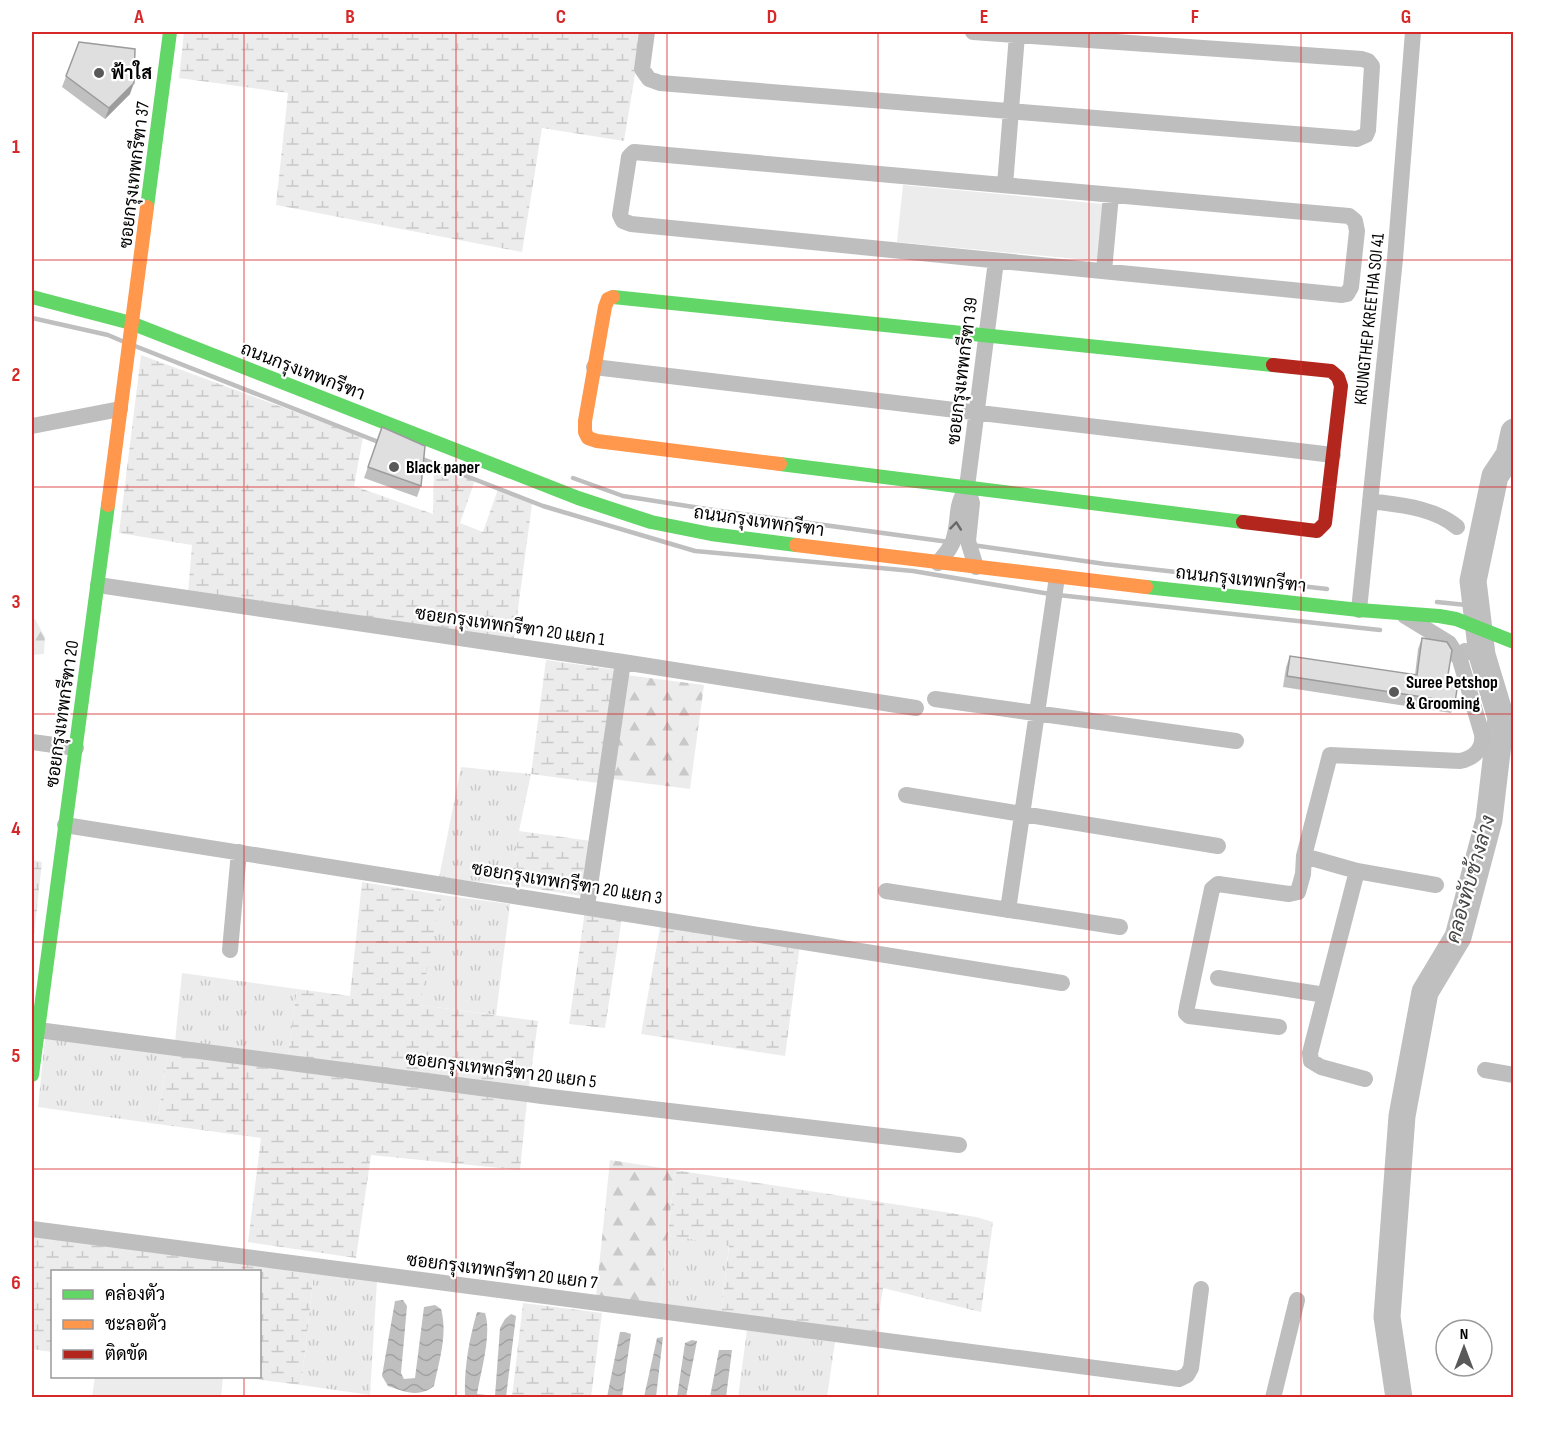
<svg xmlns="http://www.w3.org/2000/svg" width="1545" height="1429" viewBox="0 0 1545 1429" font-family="'Sofia Sans Condensed',Sarabun,sans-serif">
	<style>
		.grass { fill: url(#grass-tufts) }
		.forest { fill: url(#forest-firs) }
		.wetland { fill: url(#wetland-marsh) }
		.garden { fill: #ececec }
		.water { fill: url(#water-waves) }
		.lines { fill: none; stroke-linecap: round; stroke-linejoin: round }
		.stream { stroke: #bfbfbf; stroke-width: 4.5 }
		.canal { stroke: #bfbfbf; stroke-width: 16 }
		.river { stroke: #bfbfbf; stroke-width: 27 }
		.street { stroke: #bebebe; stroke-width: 16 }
		.fast { stroke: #63d668; stroke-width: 14 }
		.slow { stroke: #ff974d; stroke-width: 14 }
		.jam { stroke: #b3261e; stroke-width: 14 }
		.wall { fill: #c0c0c0 }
		.shaded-wall { fill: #9c9c9c }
		.building { fill: #dfdfdf; stroke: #9c9c9c; stroke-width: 1.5 }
		.oneway { stroke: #686868 }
		.grid { fill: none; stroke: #d62828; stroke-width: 1.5; stroke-opacity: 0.55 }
		.poi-dot { fill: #595959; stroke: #fff; stroke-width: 2 }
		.labels { text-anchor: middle; stroke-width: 4.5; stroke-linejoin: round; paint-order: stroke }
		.poi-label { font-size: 18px; font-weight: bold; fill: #000; stroke: #fff; text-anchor: start }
		.street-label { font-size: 18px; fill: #000; stroke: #fff }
		.water-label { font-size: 20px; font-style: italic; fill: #444; stroke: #fff }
		.neatline { fill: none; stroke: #d62828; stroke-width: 2 }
		.grid-label { font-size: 20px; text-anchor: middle; font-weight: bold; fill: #d62828 }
	</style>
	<defs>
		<pattern id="grass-tufts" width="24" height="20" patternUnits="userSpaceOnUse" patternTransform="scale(1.5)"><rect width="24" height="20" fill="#ececec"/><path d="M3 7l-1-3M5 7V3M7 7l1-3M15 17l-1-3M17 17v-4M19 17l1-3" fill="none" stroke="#c9c9c9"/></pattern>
		<pattern id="forest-firs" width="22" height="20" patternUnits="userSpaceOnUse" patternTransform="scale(1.5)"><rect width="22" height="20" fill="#ececec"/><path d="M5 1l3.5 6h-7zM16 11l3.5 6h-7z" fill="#c9c9c9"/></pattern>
		<pattern id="wetland-marsh" width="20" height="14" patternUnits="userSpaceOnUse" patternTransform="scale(1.5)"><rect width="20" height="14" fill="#ececec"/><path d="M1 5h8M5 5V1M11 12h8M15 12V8" fill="none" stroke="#c9c9c9"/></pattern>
		<pattern id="water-waves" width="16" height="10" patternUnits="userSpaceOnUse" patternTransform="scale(1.5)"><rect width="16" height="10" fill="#bfbfbf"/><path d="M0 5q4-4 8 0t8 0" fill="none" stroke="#a2a2a2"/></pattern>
	</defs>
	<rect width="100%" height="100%" fill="#fff"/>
	<!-- grass -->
	<path class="grass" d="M461,767l70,7 -12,57 -8,54 -72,-7z
		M442,895l68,9 -14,111 -77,-10z
		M182,973l115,16 -9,67 -113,-14z
		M45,1038l123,15 -11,71 -119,-17z
		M668,1235l61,10 -8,68 -61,-9z
		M314,1273l63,8 -7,114 -69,-10z
		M747,1330l88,12 -8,55 -89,1z"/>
	<!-- forest -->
	<path class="forest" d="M32,618l3,1 10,18 -1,17 -12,1z
		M626,675l78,10 -14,104 -78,-10z
		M610,1160l65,10 -15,134 -64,-8z"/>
	<!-- wetland -->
	<path class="wetland" d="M184,32h458l-18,109 -82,-13 -20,124 -246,-47 12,-112 -109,-15z
		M141,355l222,82 -9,49 79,28 1,-52 41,18 -15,43 23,9 15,-43 34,15 -18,135 -326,-46 4,-48 -73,-12z
		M546,660l71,10 -19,113 -67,-9z
		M519,831l72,10 -9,55 -71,-11z
		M32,860l10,2 -10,92z
		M362,882l80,13 -22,110 118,16 -9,66 -241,-31 9,-67 53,7z
		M585,910l37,7 -17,111 -36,-4z
		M661,922l139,22 -15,112 -144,-22z
		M168,1053l359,48 -7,69 -149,-15 -15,103 -108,-16 13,-104 -104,-14z
		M675,1170l301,47 17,5 -12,90 -98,-24 -7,46 -155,-21 8,-67 -61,-11z
		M32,1236l282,37 -13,112 -63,-8 22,-1v-104h-208v80l-20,-3z
		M523,1303l79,10 -11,84h-79z"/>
	<!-- garden -->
	<path class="garden" d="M903,185l201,19 -6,57 -201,-19z
		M95,1377v-1l128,1 -2,20h-129z"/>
	<!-- water -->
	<path class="water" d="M403,1300l4,6 -6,67 3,6 11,-1 9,-71 11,-2 6,4c7,25 -2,52 -7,77 -15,12 -29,6 -46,0l-6,-10 13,-75z
		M477,1312l8,1c7,21 -4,58 -8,81l18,2 5,-68 5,-9 6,-5 5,2 -10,81h-41c-1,-29 4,-57 12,-85z
		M620,1332h5l6,2 -9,63h-15z
		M663,1337l-7,60h-12l13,-59z
		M692,1340l5,1 -11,56h-9l8,-54z
		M719,1350h13l-6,47h-16z"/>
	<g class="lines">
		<!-- stream -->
		<path class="stream" d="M32,318l76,17 14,6
			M135,346l246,97
			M420,458l123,48 152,45 218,20 137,23
			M573,478l50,18 90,14 236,32
			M972,545l133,19 222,25
			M1058,595l322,35
			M1437,602l39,4"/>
		<!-- canal -->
		<path class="canal" d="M1465,651l17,4"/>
		<!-- river -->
		<path class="river" d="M1399,1398l-12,-81 15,-201 23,-124 33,-55 31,-117 12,-102 -19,-63 -9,-74 22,-105 14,-21 5,-23"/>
		<!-- street -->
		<path class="street" d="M647,32l-5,37 7,10 11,4 697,56 9,-4 2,-5 4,-64 -4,-5 -6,-2 -389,-27
			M634,152l715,64 6,5 2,10 -6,56 -4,7 -5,1 -711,-71 -8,-3 -3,-6 9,-58z
			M1005,185l12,-150
			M1104,271l7,-76
			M594,367l739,88
			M32,426l88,-17
			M1370,501c29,4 63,6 87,26
			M938,563c6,-8 14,-15 16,-25 6,-21 0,-29 13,-51
			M976,567l-8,-26 4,-38 -5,-16 29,-226
			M98,585l525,77 293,46
			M1359,610l36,-351 18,-227
			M935,699l301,42
			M32,742l44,6
			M906,795l312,51
			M65,825l997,158
			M1357,871l79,14
			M886,891l234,36
			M587,906l36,-244
			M1008,910l49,-333
			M230,950l9,-98
			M1218,978l107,17 32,-124 -53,-15 26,-101 130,6c14,-3 24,-12 22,-27l-22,-74 -11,-17 -44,-27
			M1325,995l-15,58 1,8 10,6 44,12
			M1279,1027l-90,-11 -3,-3 1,-6 25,-118 6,-5 71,10 9,-2 5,-18 1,-18
			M38,1030l504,66 417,49
			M1485,1070l29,5
			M32,1229l1147,150 8,-4 4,-7 10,-79
			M1273,1398l24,-98"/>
		<!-- fast -->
		<path class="fast" d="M147,207l23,-175
			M32,297l99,26 447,175 73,24 60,12 85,11
			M613,297l660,68
			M780,464l463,58
			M1146,587l213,23 80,6 17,3 58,23
			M32,1075l76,-570"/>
		<!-- slow -->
		<path class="slow" d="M613,297l-5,2 -3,8 -20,114v11l3,6 9,3 183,23
			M108,505l39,-298
			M796,545l350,42"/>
		<!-- jam -->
		<path class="jam" d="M1243,522l74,9 8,-8 16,-137 -3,-9 -7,-6 -58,-6"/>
	</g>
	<!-- wall -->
	<path class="wall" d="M79,42l51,52 -25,25 -43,-32z
		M382,427l39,59 -4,11 -53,-19z
		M1422,638l25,43 8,21 -4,11 -168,-26 3,-20 4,-11 125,19 3,-26z"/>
	<!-- shaded-wall -->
	<path class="shaded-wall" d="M134,83l-4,11 -25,25 4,-11z"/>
	<!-- building -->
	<path class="building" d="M79,42l56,7 -1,34 -25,25 -43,-32z
		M382,427l43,19 -4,40 -53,-19z
		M1422,638l25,4 5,8 -5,31 11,2 -3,19 -168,-26 3,-20 127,19z"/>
	<!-- one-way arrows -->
	<defs><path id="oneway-chevron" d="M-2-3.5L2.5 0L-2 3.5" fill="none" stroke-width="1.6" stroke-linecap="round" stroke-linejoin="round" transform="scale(1.5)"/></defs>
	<use class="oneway" href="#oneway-chevron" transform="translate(956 526) rotate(-84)"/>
	<!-- grid -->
	<path class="grid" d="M244,32v1240M456,32v1366M667,32v1366M878,32v1366M1089,32v1366M1301,32v1366M32,260h1482M32,487h1482M32,714h1482M32,942h1482M32,1169h1482M244,1376v22"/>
	<!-- markers -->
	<g class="poi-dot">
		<circle cx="99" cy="73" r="6"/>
		<circle cx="394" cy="467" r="6"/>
		<circle cx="1394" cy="692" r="6"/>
	</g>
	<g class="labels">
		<!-- poi labels -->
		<g class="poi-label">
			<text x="111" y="79">ฟ้าใส</text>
			<text x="406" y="473">Black paper</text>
			<text x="1406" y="688">Suree Petshop<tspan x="1406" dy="21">&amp; Grooming</tspan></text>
		</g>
		<!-- street labels -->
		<g class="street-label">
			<text transform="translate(134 175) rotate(-83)" y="6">ซอยกรุงเทพกรีฑา 37</text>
			<text transform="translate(1369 319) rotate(-84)" y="6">KRUNGTHEP KREETHA SOI 41</text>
			<text transform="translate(303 371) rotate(21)" y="6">ถนนกรุงเทพกรีฑา</text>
			<text transform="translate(962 371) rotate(-83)" y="6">ซอยกรุงเทพกรีฑา 39</text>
			<text transform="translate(759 521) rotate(8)" y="6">ถนนกรุงเทพกรีฑา</text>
			<text transform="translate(1241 579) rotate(6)" y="6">ถนนกรุงเทพกรีฑา</text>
			<text transform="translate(510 626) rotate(8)" y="6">ซอยกรุงเทพกรีฑา 20 แยก 1</text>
			<text transform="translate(62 714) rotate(-82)" y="6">ซอยกรุงเทพกรีฑา 20</text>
			<text transform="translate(567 883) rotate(9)" y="6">ซอยกรุงเทพกรีฑา 20 แยก 3</text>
			<text transform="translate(501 1070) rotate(7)" y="6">ซอยกรุงเทพกรีฑา 20 แยก 5</text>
			<text transform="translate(502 1271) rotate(7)" y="6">ซอยกรุงเทพกรีฑา 20 แยก 7</text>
		</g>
		<!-- water labels -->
		<g class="water-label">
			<text transform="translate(1470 879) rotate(-74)" y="7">คลองทับช้างล่าง</text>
		</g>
	</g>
	<!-- border -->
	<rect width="1545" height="1429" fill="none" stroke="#ffffff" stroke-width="66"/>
	<!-- legend -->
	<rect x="51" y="1270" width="210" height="108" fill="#ffffff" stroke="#999999" stroke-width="1.5"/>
	<rect x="63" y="1290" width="30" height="9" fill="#63d668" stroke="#999999" stroke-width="1.5"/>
	<text x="105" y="1300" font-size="18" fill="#000000">คล่องตัว</text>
	<rect x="63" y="1320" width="30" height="9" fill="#ff974d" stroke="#999999" stroke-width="1.5"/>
	<text x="105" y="1330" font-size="18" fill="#000000">ชะลอตัว</text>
	<rect x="63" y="1350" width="30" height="9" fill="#b3261e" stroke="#999999" stroke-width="1.5"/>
	<text x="105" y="1360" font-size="18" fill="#000000">ติดขัด</text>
	<!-- north arrow -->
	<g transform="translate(1464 1348)"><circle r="28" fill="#ffffff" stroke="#999999" stroke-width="1.5"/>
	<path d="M0-4.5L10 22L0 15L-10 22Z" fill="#595959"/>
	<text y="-9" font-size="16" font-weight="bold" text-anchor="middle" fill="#000000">N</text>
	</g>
	<rect x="33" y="33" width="1479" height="1363" class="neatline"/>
	<g class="grid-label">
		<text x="139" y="23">A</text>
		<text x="350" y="23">B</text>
		<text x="561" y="23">C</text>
		<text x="772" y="23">D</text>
		<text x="984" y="23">E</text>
		<text x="1195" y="23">F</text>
		<text x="1406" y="23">G</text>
		<text x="16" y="153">1</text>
		<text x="16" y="381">2</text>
		<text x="16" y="608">3</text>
		<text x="16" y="835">4</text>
		<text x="16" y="1062">5</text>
		<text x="16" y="1289">6</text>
	</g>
</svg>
